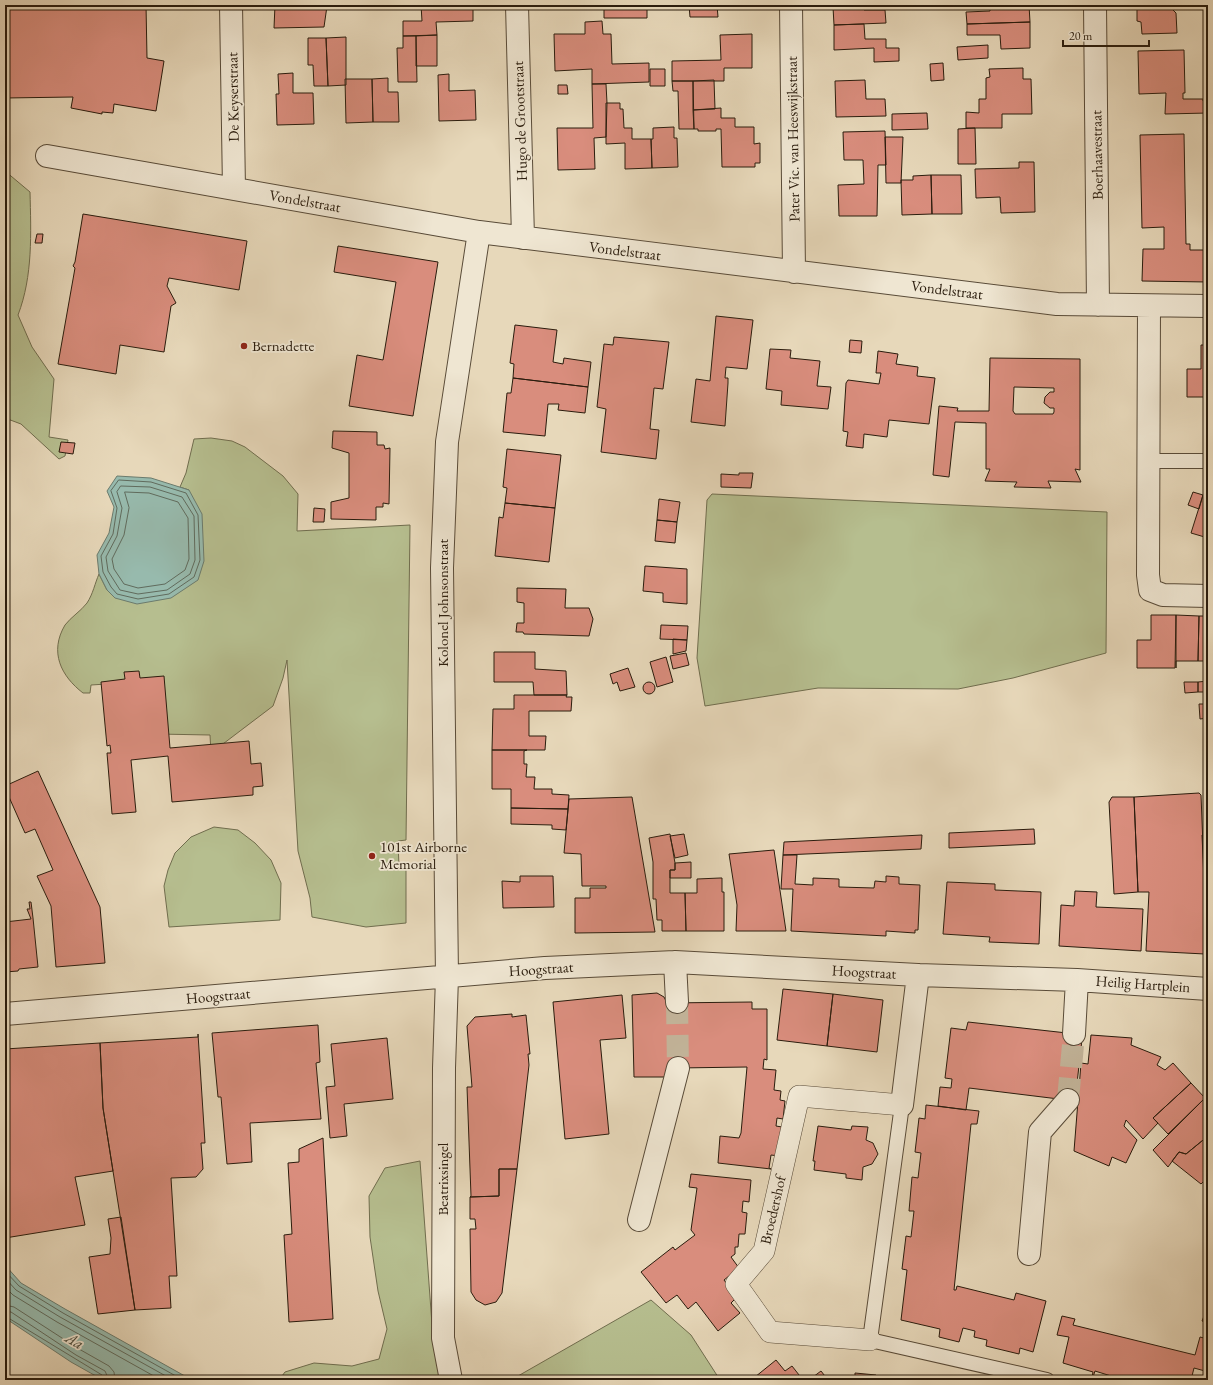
<svg xmlns="http://www.w3.org/2000/svg" width="1213" height="1385" viewBox="0 0 1213 1385" font-family="'EB Garamond',serif">
	<style>
		.green { fill: #b6be8f; stroke: #706d4e }
		.water { fill: #97baad; stroke: #6b7b6d }
		.lines { fill: none; stroke-linecap: round; stroke-linejoin: round }
		.shore { stroke: #606b5d; stroke-width: 1 }
		.building { fill: #d98d7d; stroke: #2a1c0d; fill-rule: evenodd }
		.minor-tunnel { stroke: #c1b297; stroke-width: 22; stroke-dasharray: 22 11; stroke-linecap: butt }
		.service-casing { stroke: #594b38; stroke-width: 16 }
		.pedestrian-casing { stroke: #594b38; stroke-width: 22 }
		.minor-casing { stroke: #594b38; stroke-width: 24 }
		.service { stroke: #efe6d2; stroke-width: 14 }
		.pedestrian { stroke: #efe6d2; stroke-width: 21 }
		.minor { stroke: #efe6d2; stroke-width: 22 }
		.poi-dot { fill: #8f2418; stroke: #efe6d2; stroke-width: 1.5 }
		.labels { text-anchor: middle; stroke-width: 3.5; stroke-linejoin: round; paint-order: stroke }
		.street-label { font-size: 15px; fill: #2a1c0d; stroke: #efe6d2 }
		.poi-label { font-size: 15px; fill: #2a1c0d; stroke: #efe6d2; text-anchor: start }
		.water-label { font-size: 16px; font-style: italic; fill: #4b4b3d; stroke: #efe6d2 }
	</style>
	<rect width="100%" height="100%" fill="#e7d8ba"/>
	<filter id="stains"><feTurbulence type="fractalNoise" baseFrequency=".005" numOctaves="4"/><feColorMatrix values="0 0 0 0 .2 0 0 0 0 .09 0 0 0 0 .02 0 0 0 .5 -.17"/></filter>
	<radialGradient id="worn" r=".72"><stop offset=".6" stop-color="#630" stop-opacity="0"/><stop offset="1" stop-color="#630" stop-opacity=".3"/></radialGradient>
	<!-- green -->
	<path class="green" d="M5,171l25,21c1,41 3,84 -12,123l14,32 22,32 -5,58 19,3 -3,16 -6,3 -38,-35 -16,-6z
		M211,438l21,3 13,6 38,29 15,18 -1,37 113,-6 -4,315 -8,1 1,26h7v56l-40,4 -54,-10 -2,-19 -12,-47 -11,-191 -4,18 -10,28 -62,47 -1,-18 -53,-1 -19,-52 -47,3 -1,8h-7c-22,-17 -34,-41 -18,-68 6,-8 16,-14 22,-22 6,-9 8,-20 12,-29l8,16 82,-100 -9,-3 6,-14 8,-34z
		M712,494l395,18 -1,141 -93,25 -55,11 -140,-1 -113,18 -8,-48 10,-158z
		M214,827l24,3 17,13 16,17 10,23 -1,37 -111,7 -5,-41 4,-16 7,-17 16,-16z
		M420,1161l13,177 8,42h-162l6,-8 29,-9 38,3 27,-7 8,-30 -9,-38 -8,-54 -1,-41 16,-28z
		M651,1300l40,35 29,45h-209z"/>
	<!-- water -->
	<path class="water" d="M117,476l34,2 38,12 13,24 2,47 -6,19 -27,18 -34,6 -22,-6 -8,-8 -8,-16 -2,-19 12,-22 5,-26 -7,-16z
		M5,1265l16,18 44,26 127,71h-89l-32,-18 -66,-44z"/>
	<g class="lines">
		<!-- shore -->
		<path class="shore" d="M119,480l32,2 35,11 12,22 2,45 -6,17 -25,17 -31,5 -21,-5 -6,-7 -8,-15 -2,-16 12,-22 4,-26 -6,-17z
			M121,486l29,1 32,10 12,19 1,44 -5,14 -23,16 -29,4 -18,-4 -12,-19 -2,-14 11,-21 5,-28 -5,-16z
			M125,492l24,1 29,9 10,16 1,41 -4,11 -20,14 -27,4 -14,-4 -10,-15 -2,-10 12,-24 5,-27z
			M5,1271l14,15 44,27 120,67
			M5,1278l11,12 44,27 113,63
			M5,1287l8,8 44,27 104,58
			M5,1305l9,2 65,42 30,17 5,6 1,8
			M5,1311l6,1 65,43 29,16 4,9
			M5,1316l97,59 2,5"/>
	</g>
	<!-- building -->
	<path class="building" d="M5,5h141l1,53 17,3 -8,50 -42,-7 -1,9 -11,-1v2l-31,-6 2,-11 -68,1z
		M275,5h55l-3,1 -3,21 -50,1z
		M421,5h52v16l-37,1 1,13 -34,1v-15h19z
		M604,5h43v13h-43z
		M689,5h28l1,12h-28z
		M906,5h21l1,2 -22,1z
		M990,5h39l1,17 -63,2 -1,-12 24,-1z
		M1137,5h28v2h5l6,6 1,20 -35,1 -1,-12 -4,-1z
		M1181,5h15v1h-15z
		M864,6v4h21l1,13 -52,2 -1,-18z
		M602,21l1,13h8l1,30 37,-1v19l-57,2v-15l-37,2 -1,-37h31v-12z
		M1030,22v26l-29,1 -1,-14h-33v-11z
		M864,24l1,15h21v9h13v13l-25,1v-14l-40,2v-25z
		M752,34v34h-28v13h-52v-20l49,-1 -1,-25z
		M437,35v31h-21v-30z
		M403,36h13l1,46h-19l-1,-34h6z
		M346,37v48l-18,1 -2,-48z
		M308,38h18l2,48h-14l-1,-21h-5z
		M988,45v13l-30,2 -1,-13z
		M1184,50l1,43h-2v6h20v2h5v12l-43,1 1,-21 -27,1 -1,-43z
		M943,63l1,17 -13,1 -1,-17z
		M1023,68v11h8l1,35h-30v14h-36v-16l13,1v-14h7v-21l4,-1 -1,-8z
		M650,69h15v17h-15z
		M293,73v20h20l1,31 -37,1 -1,-31h3l-1,-20z
		M449,74v17l26,-1 1,30 -37,1 -1,-46z
		M388,78v14h10l1,30h-26l-1,-43z
		M345,79h27l1,43 -27,1z
		M714,80l1,29 -22,1v-29z
		M865,80l1,19h19l1,17 -50,1 -1,-36z
		M672,81h21l1,48h-15l-1,-38h-5z
		M592,84h14l1,19 -1,34 -12,1 1,31 -37,1 -1,-42h36z
		M558,85h9l1,9h-10z
		M606,103h14v6h3l1,19h8v11h19l1,29 -27,1v-26l-19,1z
		M721,108v10h14v9h19v17l6,-1v20h-5v4h-33l-1,-38h-5v2h-18v-2h-4l-1,-19z
		M927,113l1,16 -36,1v-16z
		M674,127v11h3l1,29 -26,1 -1,-29h2v-11z
		M975,128l1,36h-18v-35z
		M885,131l1,34h-8l-1,51h-38l-1,-31 26,-1 -1,-24h-19l-1,-28z
		M1184,134l2,110h4v6h18v32l-66,-1 1,-32h21v-22l-22,1 -2,-93z
		M885,137h18l-2,46h-15z
		M1019,162h15l1,50 -34,1 -1,-16 -24,1 -1,-29 44,-1z
		M931,175h30l1,39h-30z
		M931,175l1,39 -30,1 -1,-35h12v-4z
		M83,214l164,27 -8,49 -70,-12 -2,8 9,17 -5,3 -7,46 -44,-7 -4,29 -58,-10 17,-96 -2,-2 2,-4z
		M37,234h6l-1,9h-7z
		M338,246l100,16 -25,154 -64,-10 8,-51 26,5 13,-78 -62,-10z
		M716,316l37,4 -6,49 -21,-2 -1,11h3v5l-3,43 -34,-4 5,-43 14,2z
		M515,325l42,5 -4,32 10,2 1,-6 27,4 -3,25 -75,-9 1,-14 -4,-1z
		M614,337l55,5 -6,47 -9,-1 -4,41 9,1 -3,29 -55,-7 5,-43 -9,-2 7,-63 9,1z
		M850,340l12,1 -1,12 -12,-1z
		M1201,345h7v52h-21v-28h14z
		M770,349l21,1 -1,8 30,3 -3,25 14,1 -3,22 -47,-4 1,-14 -16,-2z
		M878,351l20,3 -2,10 22,3 -1,9 18,2 -6,46 -40,-4 -2,17 -23,-3 -1,14 -17,-2 2,-14 -5,-1 3,-48 2,-3 31,4 2,-11h-5z
		M990,358l90,1v111l-5,-1 6,13 -33,-1 3,7 -37,-1 3,-5 -32,-1 5,-12h-4v-46l-31,-1 -6,55 -16,-2 6,-69 19,2 -1,3h32zM1014,387l40,1v4h-4l-5,5 -1,6 6,5h4v4l-1,2h-38l-2,-3z
		M513,378l75,9 -3,26 -27,-3 1,-6h-11l-3,32 -42,-4 4,-39h4z
		M333,431l44,1v13h7l1,4 5,-1 -1,56 -6,-1v4h-7v13l-45,-1v-17l18,-4v-45l-17,-5z
		M61,442l14,1 -2,11 -14,-2z
		M507,449l54,6 -6,53 -50,-5 2,-15 -4,-1z
		M739,473h14l-2,15 -30,-1v-13l18,1z
		M1193,492l10,3 -4,14 -11,-4z
		M1203,495l5,2v41l-17,-5z
		M659,499l21,3 -3,20 -20,-2z
		M505,503l50,5 -6,54 -54,-6 4,-39 4,1z
		M314,508l11,1 -1,13h-11z
		M657,520l20,2 -2,21 -20,-2z
		M645,566l42,3v35l-24,-2v-9l-20,-2z
		M517,588l49,1 -1,19h24l4,11 -4,17 -65,-2 -1,-2h-7l1,-9h7v-20l-7,-1z
		M1151,615h25l-1,53h-38v-28h14z
		M1176,615l23,1 -1,45h-22v7z
		M1199,616h9v45h-10z
		M661,625l27,1 -1,14 -27,-1z
		M673,639l14,1 -1,11 -13,3z
		M494,652h41v17l31,2 1,24h-33l-1,-13h-39z
		M686,653l3,12 -16,4 -3,-13z
		M666,657l7,25 -16,5 -7,-25z
		M628,668l7,19 -15,4 -3,-9 -4,2 -3,-10z
		M139,671l1,7 24,-2 6,72 79,-7 2,23 10,-1 2,23 -10,1v8l-81,7 -4,-46 -37,4 5,52 -24,2 -5,-61h4l-1,-8 -3,1 -6,-64 24,-3 -1,-7z
		M1208,681v11h-10v-10z
		M643 688a6 6 0 1 1 12 0a6 6 0 1 1-12 0Z
		M1184,682h14v10l-13,1z
		M514,695h53l-1,2h6l-1,14h-42v25h17l-1,14h-53l1,-41h21z
		M1199,704h9v14l-8,1z
		M492,750h35l-3,1v13h3l-1,13h9l-1,12h18v5l17,1 -1,14 -57,-1v-19h-19z
		M38,771l62,136 5,56 -49,4 -5,-61 -14,-30 16,-6 -18,-41 -10,4 -20,-45v-2z
		M1199,793l2,2 5,128 -1,31 -59,-3 3,-59h-11l-4,-95z
		M632,797l23,135 -80,1v-35h15v-10h16v-2h-24l-1,-32 -17,-1 5,-54z
		M1112,797h22l4,95 -24,2 -5,-92z
		M511,808l57,1 -2,21 -14,-1v-4l-41,-1z
		M1034,829l1,15 -86,4v-15z
		M670,834l5,29v7h-5v23h15l1,38h-24v-11h-5l-1,-21h-3v-37l-4,-24z
		M684,834l4,21 -13,3 -5,-22z
		M922,835l-1,14 -138,6 1,-13z
		M1202,835h6v119h-3l1,-31z
		M774,850l12,81h-50l1,-26 -8,-51z
		M783,855h14l-2,29 18,1v-7l26,1v8l35,1 1,-7 11,1v-6l13,1v7l21,1 -2,45h-3v3l-29,-2v5l-95,-5 2,-42h-12z
		M691,862v16h-21v-8h5v-7z
		M520,876h33l1,31 -51,1 -1,-27 18,1z
		M720,878h2v14h2v39h-38l-1,-38h12v-14z
		M947,882l48,2v6l46,2 -2,52 -50,-2 1,-5 -47,-3z
		M1075,891l22,1 -1,15 47,2 -2,42 -82,-5 2,-41 13,1z
		M29,902h2l2,16 5,49 -19,2 -1,2 -13,1v-50l26,-3 -4,-10h3z
		M783,989l50,5 -6,52 -50,-6z
		M657,993l7,4 3,6 85,-1v7h15v51l-3,-1 -1,10 13,1 -2,20 7,1 -1,9 5,1 -2,18 -6,-1 -1,8 6,1 -3,29 -8,-1 -2,13 2,1 -53,-6 2,-27 19,2 2,-5 6,-66 -69,1 -9,9h-35l-2,-82z
		M833,994l50,6 -6,52 -50,-6z
		M622,995l4,43 -26,2 9,94 -44,5 -12,-137z
		M512,1014v3l14,-2 4,39h-2l1,11 -12,104h-18v27l-29,1 1,-1 -4,-109h5l-5,-61 8,-9z
		M968,1022l117,13 -1,4h-2l-7,62 -106,-13 -3,22 -28,-4 2,-19 11,1 1,-9 -7,-1 6,-50 15,2z
		M318,1025l2,37 -4,1 5,56 -71,4 2,39 -25,2 -6,-67h-3l-6,-64z
		M198,1034l7,109h-4l2,26 -7,8 -25,1 6,98h-8l2,32 -36,2 -32,-202 -3,-65 98,-6z
		M1091,1035l41,3 -1,7 30,12 -4,8 8,5 8,-7 18,20 -38,35 5,5 -15,16 -17,-19 -2,6 13,14 -11,23 -14,-6 -3,9 -35,-15 7,-88 7,1z
		M387,1038l6,61 -49,5 3,32 -17,2 -4,-51 9,-1 -4,-42z
		M100,1043l3,65 10,63 -38,6 10,48 -80,13v-189z
		M1191,1083l14,15 -37,36 -15,-16z
		M1205,1098l3,3v35l-22,18 -7,-2 -11,15 -15,-17z
		M926,1105l53,6 -2,13h-6l-17,166h2l1,-4 57,14 2,-7 30,8 -13,51 -13,-4 -1,6 -33,-8 1,-6 -13,-3 1,-6 -12,-3 -4,14 -20,-5 1,-8 -39,-9 6,-50 -5,-1 4,-33 5,1 3,-26h-5l3,-34 6,1 3,-25 -6,-1 4,-34 6,1z
		M818,1126l33,4 1,-4 16,1 -2,13 7,3 5,11 -6,10 -9,3 -1,13 -16,-2v-4l-32,-4 1,-9h-2z
		M1208,1136v46l-2,-3 -5,5 -29,-23 7,-9 7,2z
		M323,1138l10,181 -44,3 -5,-87 8,-1 -4,-71 11,-1v-13z
		M499,1169h18l-15,124 -6,9 -11,3 -9,-5 -5,-8 -1,-63h6l-1,-10h-5v-22l29,-1z
		M691,1174l60,6 -2,22 -6,-1 -1,11 5,1 -2,21h-6l-1,13h-3v7l-4,3 8,11 -15,12 13,17 -6,6 9,10 -22,18 -22,-29 -8,7 -11,-14 -11,8 -25,-31 32,-25 2,3 20,-15 -4,-5 6,-42 -8,-1z
		M121,1217l14,93 -37,4 -9,-57 21,-3 1,-16 -3,-19z
		M1208,1306v17l-6,-2z
		M1062,1316l13,3 -2,6 122,30 5,-18 8,2v21l-3,11 -11,-3 -3,12h-67l-29,-9 -2,6h-1l1,-5 -30,-9 6,-26 -12,-2z
		M776,1360l9,11 7,-5 11,14h-46l-2,-3z
		M821,1371l7,9h-19z
		M855,1373l21,2 -1,5h-44l9,-1v-2l15,2z
		M888,1376l21,3 -1,1h-21z"/>
	<g class="lines">
		<!-- minor-tunnel -->
		<path class="minor-tunnel" d="M677,1002l1,66
			M1068,1100l6,-66"/>
		<defs>
			<path id="service" d="M1148,461h60
				M902,1105l-32,235 177,40"/>
			<path id="pedestrian" d="M870,1340l-100,-8 -34,-48 28,-33 35,-155 103,9"/>
			<path id="minor" d="M231,5l3,184
				M517,5l6,233
				M791,5l3,267
				M1095,5l3,300
				M47,156l432,76 578,72 151,2
				M1149,306l-1,269 2,15 13,5 45,1
				M675,962l2,40
				M5,1014l540,-46 130,-6 243,13 159,5 131,9
				M1074,1034l3,-54
				M902,1105l16,-130
				M639,1220l39,-152
				M1029,1254l11,-122 28,-32
				M451,1380l-8,-42 1,-270 3,-91 -5,-409 5,-126 32,-210"/>
		</defs>
		<!-- service casing -->
		<use href="#service" class="service-casing"/>
		<!-- pedestrian casing -->
		<use href="#pedestrian" class="pedestrian-casing"/>
		<!-- minor casing -->
		<use href="#minor" class="minor-casing"/>
		<!-- service -->
		<use href="#service" class="service"/>
		<!-- pedestrian -->
		<use href="#pedestrian" class="pedestrian"/>
		<!-- minor -->
		<use href="#minor" class="minor"/>
	</g>
	<!-- markers -->
	<g class="poi-dot">
		<circle cx="244" cy="346" r="4"/>
		<circle cx="372" cy="856" r="4"/>
	</g>
	<g class="labels">
		<!-- street labels -->
		<g class="street-label">
			<text transform="translate(233 97) rotate(-91)" y="5">De Keyserstraat</text>
			<text transform="translate(520 121) rotate(-92)" y="5">Hugo de Grootstraat</text>
			<text transform="translate(793 139) rotate(-91)" y="5">Pater Vic. van Heeswijkstraat</text>
			<text transform="translate(1097 155) rotate(-91)" y="5">Boerhaavestraat</text>
			<text transform="translate(305 201) rotate(10)" y="5">Vondelstraat</text>
			<text transform="translate(625 251) rotate(7)" y="5">Vondelstraat</text>
			<text transform="translate(947 290) rotate(7)" y="5">Vondelstraat</text>
			<text transform="translate(443 603) rotate(-90)" y="5">Kolonel Johnsonstraat</text>
			<text transform="translate(541 969) rotate(-4)" y="5">Hoogstraat</text>
			<text transform="translate(864 972) rotate(3)" y="5">Hoogstraat</text>
			<text transform="translate(1143 984) rotate(4)" y="5">Heilig Hartplein</text>
			<text transform="translate(218 996) rotate(-5)" y="5">Hoogstraat</text>
			<text transform="translate(443 1179) rotate(-90)" y="5">Beatrixsingel</text>
			<text transform="translate(773 1210) rotate(-77)" y="5">Broedershof</text>
		</g>
		<!-- poi labels -->
		<g class="poi-label">
			<text x="252" y="351">Bernadette</text>
			<text x="380" y="852">101st Airborne<tspan x="380" dy="17">Memorial</tspan></text>
		</g>
		<!-- water labels -->
		<g class="water-label">
			<text transform="translate(75 1340) rotate(30)" y="6">Aa</text>
		</g>
	</g>
	<!-- margin -->
	<rect width="1213" height="1385" fill="none" stroke="#e7d8ba" stroke-width="20"/>
	<rect x="6" y="6" width="1201" height="1373" fill="none" stroke="#2a1c0d" stroke-width="2"/>
	<rect x="10" y="10" width="1193" height="1365" fill="none" stroke="#2a1c0d"/>
	<!-- scale -->
	<path d="M1063 40v6h86v-6" fill="none" stroke="#2a1c0d" stroke-width="2"/>
	<text x="1069" y="40" font-size="12" fill="#2a1c0d" stroke="#efe6d2" stroke-width="3" paint-order="stroke">20 m</text>
	<rect width="100%" height="100%" filter="url(#stains)"/>
	<rect width="100%" height="100%" fill="url(#worn)"/>
</svg>
